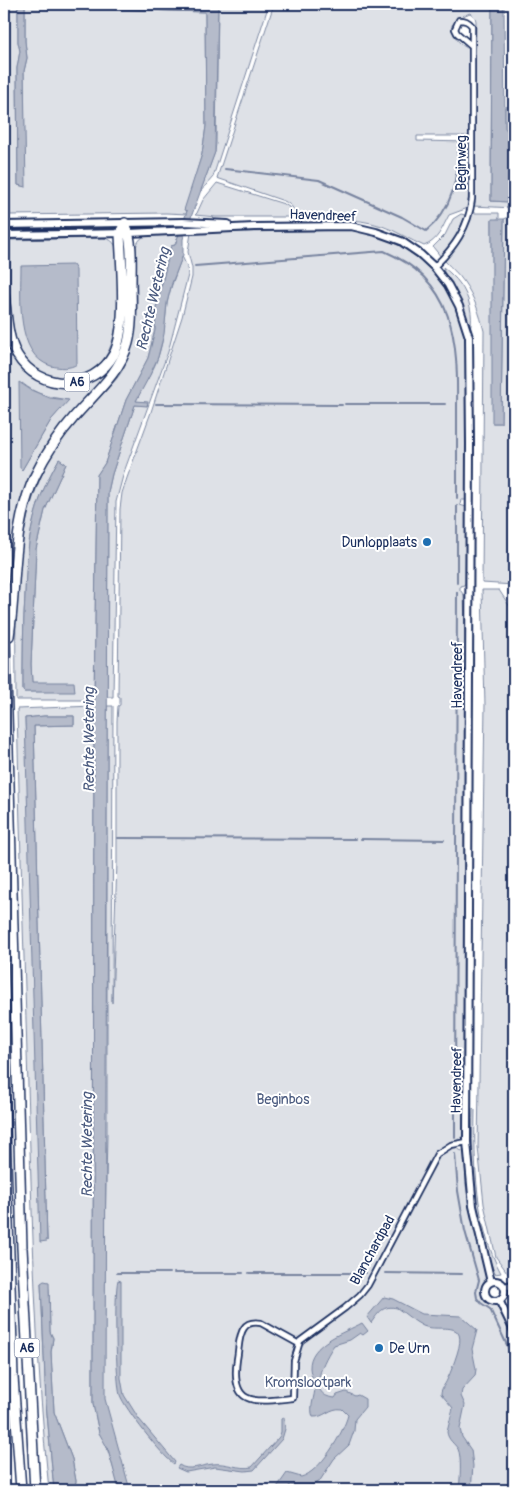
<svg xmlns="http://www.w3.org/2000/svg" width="518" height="1494" viewBox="0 0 518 1494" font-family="Pangolin,sans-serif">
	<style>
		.green { fill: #dee1e7; stroke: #7c88a2; fill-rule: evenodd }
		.water { fill: #b5bbca; stroke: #77839f }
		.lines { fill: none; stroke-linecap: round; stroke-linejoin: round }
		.stream { stroke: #77839f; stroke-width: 2 }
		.street-casing { stroke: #1b2f5e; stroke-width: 8 }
		.secondary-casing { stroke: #1b2f5e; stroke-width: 10 }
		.highway-casing { stroke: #1b2f5e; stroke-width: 12 }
		.street { stroke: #fff; stroke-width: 4.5 }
		.secondary { stroke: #fff; stroke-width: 6 }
		.highway { stroke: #fff; stroke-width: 9 }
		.poi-dot { fill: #1f6fb2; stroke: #fff; stroke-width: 2 }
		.labels { text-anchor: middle; stroke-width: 4; stroke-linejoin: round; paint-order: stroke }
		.shield { fill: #fff; stroke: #5f6d8e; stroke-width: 1 }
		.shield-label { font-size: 12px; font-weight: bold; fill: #1b2f5e }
		.street-label { font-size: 14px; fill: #1b2f5e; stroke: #fff }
		.poi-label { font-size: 14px; fill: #1b2f5e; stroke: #fff; text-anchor: end }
		.park-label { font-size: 14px; fill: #4c5c80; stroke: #fff }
		.water-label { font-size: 15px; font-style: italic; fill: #49597e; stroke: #fff }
	</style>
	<rect width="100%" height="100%" fill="#fff"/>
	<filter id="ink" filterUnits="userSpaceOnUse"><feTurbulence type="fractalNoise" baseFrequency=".02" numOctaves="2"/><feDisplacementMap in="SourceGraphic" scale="10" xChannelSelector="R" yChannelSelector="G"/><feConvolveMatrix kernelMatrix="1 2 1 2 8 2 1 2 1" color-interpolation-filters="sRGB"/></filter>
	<g filter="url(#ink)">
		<!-- green -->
		<path class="green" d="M8,4h10v38l2,9 -3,17 1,117 7,2 -1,-116 3,-13 -2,-17v-37h79l9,5 92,3 1,114 -4,28 -17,56 2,1v3l-21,-1 -156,2z
			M218,4h51l-56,173 -13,15 15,-40 1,-9z
			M274,4h218l-1,197 18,1 1,-68 -5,-6v-21l9,-1v102l-41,-2 3,-185 -1,-4 -5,-4 -12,5 -6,7c1,13 8,20 19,25l-1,86h-53v5l53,1 -2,66 -19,7c-7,13 -11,26 -25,31 -14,-6 -27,-15 -42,-20 -27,-9 -57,-7 -85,-8l-2,-2c-1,-8 -3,-11 -11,-15l-67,-23z
			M217,183l67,21 5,3 2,10h-75l-21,-2 2,-2 6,-13z
			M472,213h27v6l-7,1 1,203h8l3,-204 10,-4v199l-5,151 5,1v19l-32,-2 2,-252c-4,-16 -10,-35 -20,-49 -5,-8 -13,-14 -19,-21l19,-29z
			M461,214l4,1c-5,16 -14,29 -24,42l-8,-10 12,-12 8,-16z
			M352,230c11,3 23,4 33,9 41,17 70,51 79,95 4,22 3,46 3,68 0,31 0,61 0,92l-1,6h-5l-1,5 6,2 -1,76 -1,2 -4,1v4l4,5 2,66 -3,442h-7v5h7v28l-7,5v7l8,4 1,4 1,29 6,35 15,55 -5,10 6,16 11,4 15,33v152h-440l2,-9 -4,-22 -18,-47 -3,-60 2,-14 -3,-6 -1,-42 -1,-5 -7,-2 5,120 8,87h-5c-13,-124 -16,-248 -20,-372 -4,-137 -9,-273 -12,-409l77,-3 -1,698 6,29 5,6 14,43 -17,-59 6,-289v-428h6l-1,297 5,-141v-141l1,-15 2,-1v-8l-2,-1 2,-187 2,-16 5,-15 23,-63 32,-98 10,-40v-9l-4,-16 3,-19zM44,716h30v9l-40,1 13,515 -22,-523z
			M180,233l-5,12 -4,1 -15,62 -1,22 -7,28 -22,42 -21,63 -8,12 -3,225h-78c0,-76 -5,-157 27,-228 12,-29 36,-52 57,-75 8,-9 19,-19 24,-30 18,-36 12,-81 12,-120 5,-18 27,-14 44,-14zM59,459l7,5 -21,46 -9,39 -5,115 1,19 43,8 -51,1 -1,-2c0,-32 0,-63 2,-95 1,-30 3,-59 12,-87 5,-17 13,-33 22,-49z
			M103,238c8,1 11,4 14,11 0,37 10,110 -33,125 -11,4 -22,5 -33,2 -16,-4 -30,-18 -34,-33 -10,-31 -6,-71 -7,-103z
			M126,249v75l-7,28 -7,16 -24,31 -61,92 -17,107 -4,-276 24,52 55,8 33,-32 6,-100zM22,383c15,12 27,14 46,17l-17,20 -29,50z
			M182,256l5,11 1,8 -20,77 -44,120 -8,30 -3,195h-6l1,-205 4,-18 23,-69h13l-12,-4c6,-15 17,-28 22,-44 6,-18 7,-35 9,-53 3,-17 10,-32 15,-48z
			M443,267c6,5 13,11 17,17 9,12 14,32 10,46l-12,-35 -14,-23z
			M482,590h17l15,23v666h-2l-16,-22 -12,-53 -6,-57 7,-442z
			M473,1108l2,2c-1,53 0,116 26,163l-6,1c-21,-52 -24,-110 -22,-166z"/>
		<!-- water -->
		<path class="water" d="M18,4h7v37l2,17 -3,13 2,116 -8,-2 -1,-117 3,-17 -2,-9z
			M104,4h114l-3,148 -32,87v16l-11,28 -5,20 -3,31 -6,23 -8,18 -14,26 12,1 -1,4 -12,-1 -23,69 -4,18 -3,907 25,91h-11l-11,-41 -9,-16 -6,-29 1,-698 3,-231 8,-12 21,-63 22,-42 7,-28 1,-22 15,-62 4,-1 11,-31 1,-3 -3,-1 18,-56 4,-28 -1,-114 -92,-3z
			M492,4h12l1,124 5,6 -1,68 -18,-1z
			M492,219h12l-3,204h-9z
			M73,265l3,5 1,94c-7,5 -17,4 -26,2 -36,-11 -30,-70 -30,-100z
			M19,382l12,8 19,8 19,2 -18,20 -29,50 -2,-2z
			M59,459l7,5 -21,46 -9,39 -5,115 1,18h42l1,10h-51l-1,-1c0,-32 0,-64 2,-96 1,-30 3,-59 12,-87 5,-17 13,-33 22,-49z
			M44,716h30v9l-40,1 13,515 -7,1 -15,-524z
			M118,1280l3,1v97l3,17 15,24 36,43 -1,2c-12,-8 -49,-55 -54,-69 -4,-13 -6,-102 -2,-115z
			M44,1281l5,1 1,50 3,6 -2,14 3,60 18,47 4,22 -2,9h-20l-8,-87 -5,-120z
			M384,1297l9,2 29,15 39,2 16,14 -5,19 4,20 -1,7 -13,14 -1,6 4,9 -5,24 2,8 9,13 2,16 -2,24h-12c1,-9 3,-33 -1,-41 -4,-6 -10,-9 -11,-17l6,-24 -12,-14c0,-6 4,-9 6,-14 4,-8 7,-17 10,-26 12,-37 -17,-21 -34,-28 -10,-5 -17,-12 -26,-18 -14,-3 -18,4 -26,15l-4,-6z
			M362,1323l6,8 -5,4 -3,-2 -10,7 -16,5c-9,13 -30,51 1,53l2,-3 9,-3 9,4 3,-1 7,4v8l-10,12 -1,12 -5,14 -15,14 -15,23 -14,5 -15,-2 -5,5h-10l12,-17 14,4c19,-5 42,-43 47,-62l-6,-6c-12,-2 -18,9 -29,8 -4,-10 2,-20 2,-30 -1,-7 -5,-13 -5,-19 -1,-25 34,-35 52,-45z
			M284,1417l1,12 -3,10 -28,31 -9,1 -30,-4 -29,5 -9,-4 2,-3c10,7 22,0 34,-1 13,-2 26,6 39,3l27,-30 2,-5v-13z"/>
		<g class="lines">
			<!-- stream -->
			<path class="stream" d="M225,169l94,11 83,37 24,14c27,-22 32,-52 32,-86
				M195,266l189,-15c71,30 74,89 73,156 0,31 0,61 0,91
				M156,404l186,1
				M345,404h100
				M457,583v-77
				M118,838l237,1
				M361,839l83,1
				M455,1101l2,-509
				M455,1137v-28
				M455,1154l3,37 7,40 14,49 -3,12 1,6 4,5 9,6 24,51
				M117,1273h52
				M174,1273h69
				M249,1273h117
				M385,1273l77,1"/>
			<defs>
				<path id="street" d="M434,267c20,-19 35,-40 38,-68v-173c-4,-5 -7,-6 -13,-6l-4,9 2,4 15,13
					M299,1344l-38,-21c-6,-1 -13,-1 -17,5 -6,8 -5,22 -7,31 -7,49 19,43 56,39l1,-37 6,-20 45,-33 15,-13 8,-10 69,-131 14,-9 16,-3"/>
				<path id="secondary" d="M4,225l179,-3 45,2
					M4,235l125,-2 125,-6 97,-1 25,6 25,9 19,13 14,13 14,18 11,21 10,31 1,107 -3,698 6,64 18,76
					M485 1291a10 10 0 1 1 20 0a10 10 0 1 1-20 0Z
					M505,1287l9,-3
					M499,1300l15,31"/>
				<path id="highway" d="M4,296c3,20 3,42 13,59 22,37 76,37 97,-1 14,-28 7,-89 6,-121l5,-10
					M4,606l18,642 13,242
					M9,636c8,-55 2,-107 26,-160 10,-21 24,-42 40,-60 19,-22 45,-43 53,-73 5,-19 3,-40 3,-60 0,-20 2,-42 -6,-60
					M4,1099l9,278 8,113"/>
			</defs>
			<!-- street casing -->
			<use href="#street" class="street-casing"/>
			<!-- secondary casing -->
			<use href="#secondary" class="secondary-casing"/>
			<!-- highway casing -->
			<use href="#highway" class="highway-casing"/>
			<!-- street -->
			<use href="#street" class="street"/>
			<!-- secondary -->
			<use href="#secondary" class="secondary"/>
			<!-- highway -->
			<use href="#highway" class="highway"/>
		</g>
	</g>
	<!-- markers -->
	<g class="poi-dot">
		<circle cx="427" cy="542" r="5"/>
		<circle cx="379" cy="1348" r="5"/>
	</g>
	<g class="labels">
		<!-- shield labels -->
		<g class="shield">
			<rect x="64.5" y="372.5" width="25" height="19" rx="4"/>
			<rect x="14.5" y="1338.5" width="25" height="19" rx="4"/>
		</g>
		<g class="shield-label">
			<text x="77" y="386">A6</text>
			<text x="27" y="1352">A6</text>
		</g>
		<!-- street labels -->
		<g class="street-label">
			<text transform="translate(461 163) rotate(-90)" y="5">Beginweg</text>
			<text transform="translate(323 215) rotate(2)" y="5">Havendreef</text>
			<text transform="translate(457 675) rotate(-90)" y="5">Havendreef</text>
			<text transform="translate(456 1080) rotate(-89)" y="5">Havendreef</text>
			<text transform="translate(372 1250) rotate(-61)" y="5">Blanchardpad</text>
		</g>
		<!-- poi labels -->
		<g class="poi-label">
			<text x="417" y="547">Dunlopplaats</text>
			<text x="389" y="1353" text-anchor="start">De Urn</text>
		</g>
		<!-- park labels -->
		<g class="park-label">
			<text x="283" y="1104">Beginbos</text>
			<text x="308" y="1387">Kromslootpark</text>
		</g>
		<!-- water labels -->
		<g class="water-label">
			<text transform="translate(153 299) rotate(-77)" y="5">Rechte Wetering</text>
			<text transform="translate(89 740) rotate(-90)" y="5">Rechte Wetering</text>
			<text transform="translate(87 1145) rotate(-90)" y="5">Rechte Wetering</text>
		</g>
	</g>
	<!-- margin -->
	<rect width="518" height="1494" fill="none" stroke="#fff" stroke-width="20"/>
	<rect x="10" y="10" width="498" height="1474" fill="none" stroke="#1b2f5e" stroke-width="2" filter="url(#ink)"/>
</svg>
